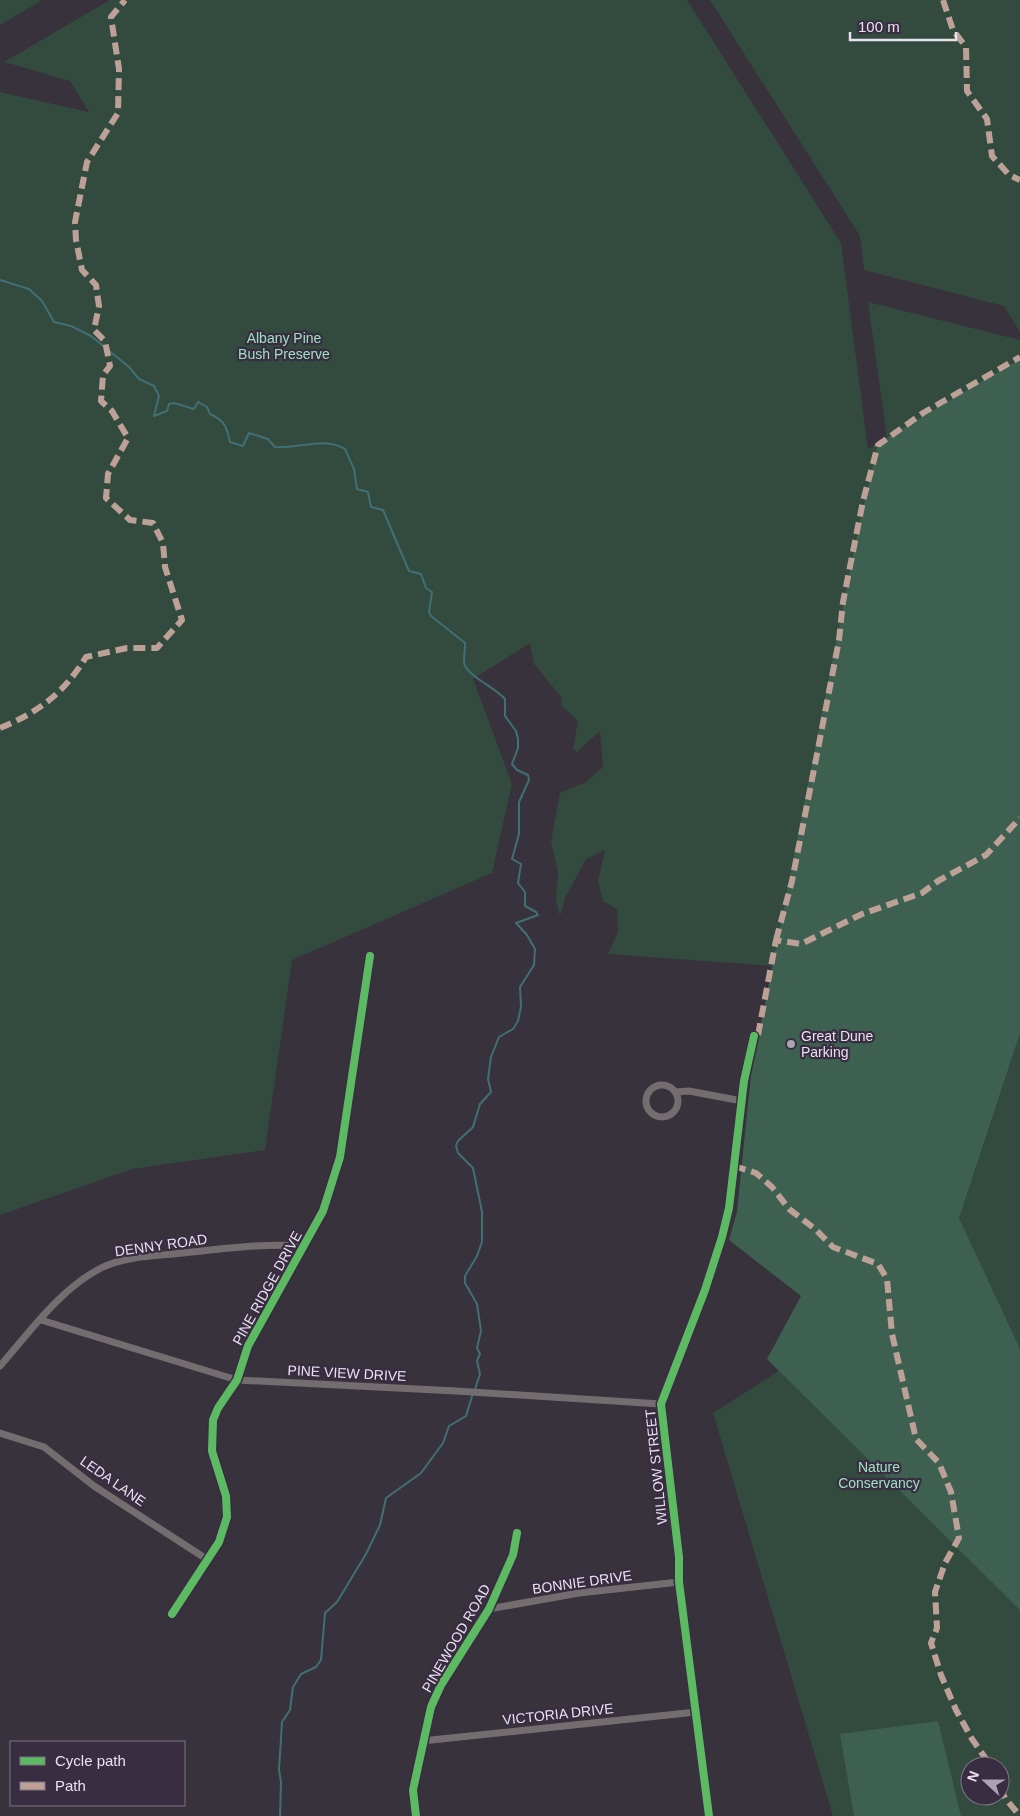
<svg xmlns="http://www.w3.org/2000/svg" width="1020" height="1816" viewBox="0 0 1020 1816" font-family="Helvetica,sans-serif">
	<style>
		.green { fill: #334a3f; fill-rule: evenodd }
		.forest { fill: #3e6050 }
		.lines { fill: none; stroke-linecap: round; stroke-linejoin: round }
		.stream { stroke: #416f74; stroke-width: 2 }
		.street { stroke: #746d6f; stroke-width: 7 }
		.secondary { stroke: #786e73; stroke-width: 10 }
		.quiet { stroke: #bda197; stroke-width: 6; stroke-dasharray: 12 6; stroke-linecap: butt }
		.cycleway-casing { stroke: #392d41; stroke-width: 11 }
		.cycleway { stroke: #5cba63; stroke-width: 8 }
		.poi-dot { fill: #aaa4b0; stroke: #392d41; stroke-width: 2 }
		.labels { text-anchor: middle; stroke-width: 4.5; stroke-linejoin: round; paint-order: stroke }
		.park-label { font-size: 14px; fill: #9ce1be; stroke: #392d41 }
		.poi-label { font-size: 14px; fill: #e8e1ee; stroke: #392d41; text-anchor: start }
		.street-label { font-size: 14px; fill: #e8e1ee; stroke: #392d41 }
	</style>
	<rect width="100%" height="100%" fill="#38323c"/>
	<!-- green -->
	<path class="green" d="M0,0h42l-42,25z
		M110,0h577l154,243 27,206 19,-11 -19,-136 152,38v1476h-187l-120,-403 149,-95 -133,-78 8,-28 14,-137 22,-109 -165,-12 10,-22 -1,-23 -14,-8 -5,-20 7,-31 -19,9 -21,39 -5,18 -4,-15 2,-29 -7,-30 9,-49 26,-11 17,-15 -3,-36 -23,21 -4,-3 5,-28 -17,-16 1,-7 -28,-34 -4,-21 -57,36 39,105 -20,89 -200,87 -27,190 -133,19 -132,46v-1123l89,20 -19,-31 -66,-19zM970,1766h30v30h-30z
		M710,0h310v332l-16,-26 -140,-36 -4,-34z"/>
	<!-- forest -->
	<path class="forest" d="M1020,359v674l-61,185 61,131v261l-253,-251 34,-63 -72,-56 8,-28 14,-137 105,-535 22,-97z
		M938,1721l23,95h-107l-14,-82z"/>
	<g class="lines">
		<!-- stream -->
		<path class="stream" d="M0,280l29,9 13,12 12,21 17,4 20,10 38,31 10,12 15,7 5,10 -5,20 13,-5 2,-7 5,-1 20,6 4,-7 9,5 3,7c14,6 17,13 20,28l13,4 6,-13 19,6 7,8c23,2 49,-11 70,2l9,20 3,20 11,3 3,15 12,3 26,61 12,3 5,14 6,4 -3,20 2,4 34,27c0,6 -1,13 -1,20 2,12 32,25 41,36v17l11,15 2,8v9l-6,16 5,6 11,5 1,5 -10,22v32l-7,25 9,5 -3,19 7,9v14l11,6 2,3 -22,8 11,12 8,14 -1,16 -14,22 1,20 -3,14 -5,8 -14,8 -8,20 -3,22 3,13 -11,12 -7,23 -15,14 -2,5 2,7 15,15 9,44v30l-5,14 -12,20v7l12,21 4,27 -4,17 3,6 -3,7 3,13 -5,15
			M280,1816l1,-34 -2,-12 3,-48 8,-12 3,-23 8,-13 15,-7 5,-7 4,-47 12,-11 29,-48 14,-29 6,-27 35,-25 22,-30 6,-17 17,-10 7,-23"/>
		<!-- street -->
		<path class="street" d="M646 1101a16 16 0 1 1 32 0a16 16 0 1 1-32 0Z
			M676,1092l13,-1 53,10
			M41,1320l196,60 219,11 205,13
			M0,1366c30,-34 60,-77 101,-98 24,-12 55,-12 82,-15 40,-4 81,-10 122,-7
			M0,1433l44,14 50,39 114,74
			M489,1609l90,-16 100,-11
			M172,1614l47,-72 8,-25 -1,-21 -14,-45 1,-31 5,-12 19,-28 11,-34 75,-135 17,-54 30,-201
			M422,1741l274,-29
			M416,1816l-3,-26 18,-83 10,-22 48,-76 24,-54 4,-22"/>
		<!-- secondary -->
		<path class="secondary" d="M709,1816l-30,-234v-25l-18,-153 44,-114 17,-53 7,-29 15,-127 10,-45"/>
		<!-- quiet -->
		<path class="quiet" d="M943,0l10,30 13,17 1,44 20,28 5,37 17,19 11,5
			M0,728c39,-16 64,-35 86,-71l41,-9h30l25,-28 -17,-53 -2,-24 -10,-20 -23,-3 -24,-22 2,-24 20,-36 -16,-27 -11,-10 2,-26 7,-9 -5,-25 -11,-11 5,-24 -3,-21 -14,-15 -6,-30 -1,-18 12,-60 31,-49 1,-44 -8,-52 14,-17
			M776,940l16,-59 26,-132 21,-109 4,-38 20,-101 15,-56 45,-32 97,-56
			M758,1035l18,-95 25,4 61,-30 60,-21 16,-12 48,-26 34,-37
			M734,1166l22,7 16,14 17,22 26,20 18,18 45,17 9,15 5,55 24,105 23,24 12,29 8,46 -14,25 -10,29 2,36 -6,15 10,32 15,35 16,29 19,27
			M1000,1787l5,11 15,18"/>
		<defs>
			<path id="cycleway" d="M172,1614l47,-72 8,-25 -1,-21 -14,-45 1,-31 5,-12 19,-28 11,-34 75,-135 17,-54 30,-201
				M416,1816l-3,-26 18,-83 10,-22 48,-76 24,-54 4,-22
				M709,1816l-30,-234v-25l-18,-153 44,-114 17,-53 7,-29 15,-127 10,-45"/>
		</defs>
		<!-- cycleway casing -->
		<use href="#cycleway" class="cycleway-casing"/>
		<!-- cycleway -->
		<use href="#cycleway" class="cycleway"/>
	</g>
	<!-- markers -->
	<circle class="poi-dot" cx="791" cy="1044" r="5"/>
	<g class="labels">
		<!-- park labels -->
		<g class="park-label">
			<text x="284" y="343">Albany Pine<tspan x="284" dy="16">Bush Preserve</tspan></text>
			<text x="879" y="1472">Nature<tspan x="879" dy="16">Conservancy</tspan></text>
		</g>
		<!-- poi labels -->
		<g class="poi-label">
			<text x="801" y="1041">Great Dune<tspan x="801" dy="16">Parking</tspan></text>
		</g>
		<!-- street labels -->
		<g class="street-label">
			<text transform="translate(161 1245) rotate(-8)" y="5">DENNY ROAD</text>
			<text transform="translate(267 1288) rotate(-61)" y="5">PINE RIDGE DRIVE</text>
			<text transform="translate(347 1373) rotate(3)" y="5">PINE VIEW DRIVE</text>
			<text transform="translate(656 1467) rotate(-96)" y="5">WILLOW STREET</text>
			<text transform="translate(113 1481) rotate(35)" y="5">LEDA LANE</text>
			<text transform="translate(582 1582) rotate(-8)" y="5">BONNIE DRIVE</text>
			<text transform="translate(456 1638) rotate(-60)" y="5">PINEWOOD ROAD</text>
			<text transform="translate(558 1714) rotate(-6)" y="5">VICTORIA DRIVE</text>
		</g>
	</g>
	<!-- legend -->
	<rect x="10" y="1741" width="175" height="65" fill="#392d41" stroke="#7f7586"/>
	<rect x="20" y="1757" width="25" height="8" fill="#5cba63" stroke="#7f7586"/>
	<text x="55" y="1766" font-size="15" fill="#e8e1ee">Cycle path</text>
	<rect x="20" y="1782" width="25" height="8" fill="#bda197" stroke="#7f7586"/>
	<text x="55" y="1791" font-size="15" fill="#e8e1ee">Path</text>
	<!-- north arrow -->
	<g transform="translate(985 1781) rotate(291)"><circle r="24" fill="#392d41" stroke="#7f7586"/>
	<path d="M0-4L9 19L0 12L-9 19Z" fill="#aaa4b0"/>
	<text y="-8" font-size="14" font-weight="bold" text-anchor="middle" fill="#e8e1ee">N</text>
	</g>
	<!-- scale -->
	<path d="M850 32v8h106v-8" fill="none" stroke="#e8e1ee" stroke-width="2.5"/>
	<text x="858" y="32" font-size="15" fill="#e8e1ee" stroke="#392d41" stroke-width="4" paint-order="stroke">100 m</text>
</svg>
